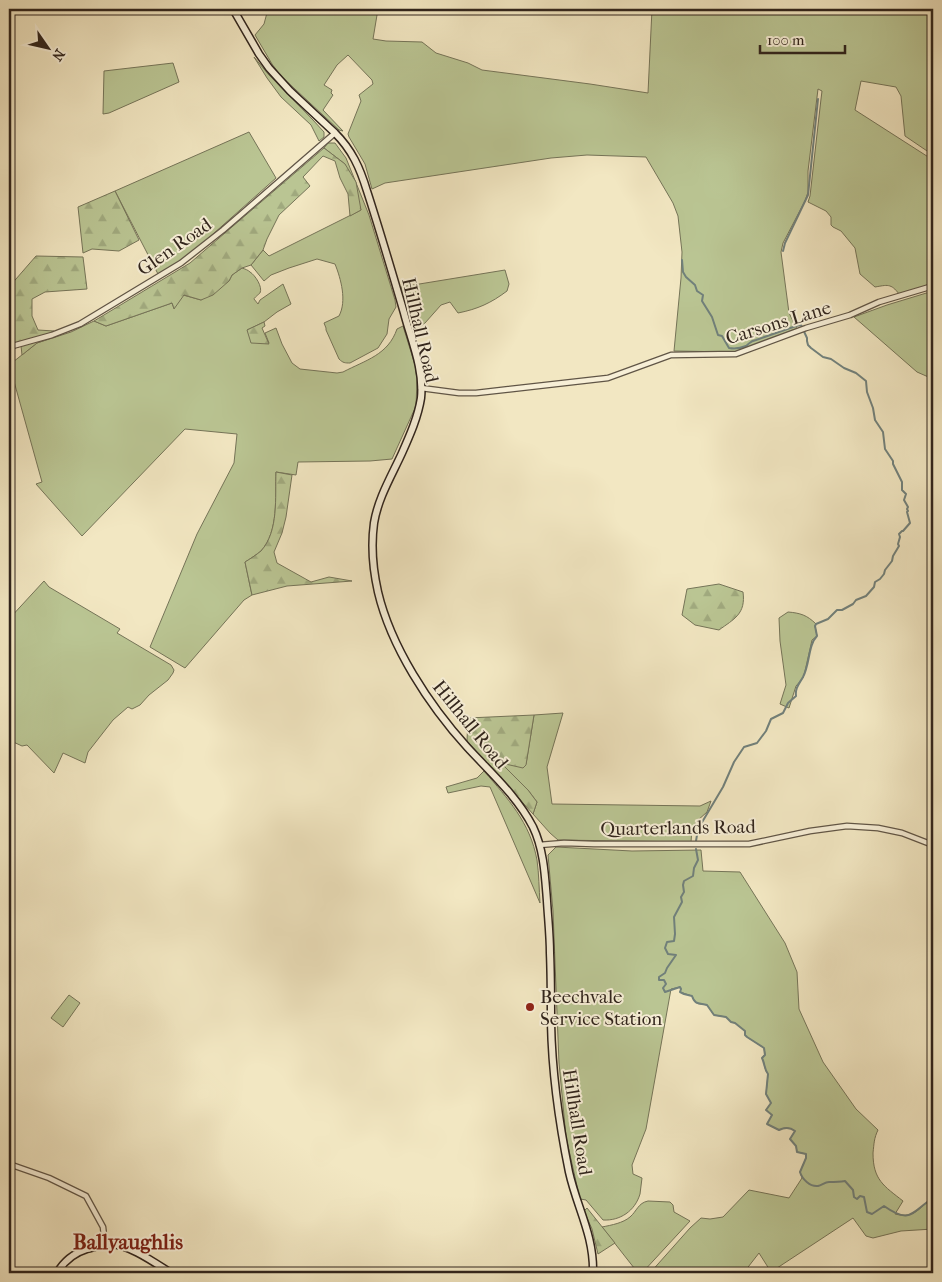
<svg xmlns="http://www.w3.org/2000/svg" width="942" height="1282" viewBox="0 0 942 1282" font-family="'IM FELL French Canon',serif">
	<style>
		.grass { fill: #bac593; stroke: #757458 }
		.forest { fill: url(#forest-firs); stroke: #757458 }
		.lines { fill: none; stroke-linecap: round; stroke-linejoin: round }
		.stream { stroke: #71807b; stroke-width: 2 }
		.street-casing { stroke: #605546; stroke-width: 7 }
		.secondary-casing { stroke: #30241c; stroke-width: 9 }
		.street { stroke: #f7efd7; stroke-width: 4.5 }
		.secondary { stroke: #f7efd7; stroke-width: 6 }
		.poi-dot { fill: #8f2418; stroke: #f7efd7; stroke-width: 2 }
		.labels { text-anchor: middle; stroke-width: 4; stroke-linejoin: round; paint-order: stroke }
		.street-label { font-size: 19px; fill: #30241c; stroke: #f7efd7 }
		.poi-label { font-size: 19px; fill: #30241c; stroke: #f7efd7; text-anchor: start }
		.quarter-label { font-size: 21px; font-weight: bold; fill: #7a1f14; stroke: #f7efd7 }
	</style>
	<defs>
		<pattern id="forest-firs" width="22" height="20" patternUnits="userSpaceOnUse" patternTransform="scale(1.25)"><rect width="22" height="20" fill="#bac593"/><path d="M5 1l3.5 6h-7zM16 11l3.5 6h-7z" fill="#a0a97e"/></pattern>
	</defs>
	<rect width="100%" height="100%" fill="#f2e7c2"/>
	<filter id="stains"><feTurbulence type="fractalNoise" baseFrequency=".004" numOctaves="4"/><feColorMatrix values="0 0 0 0 .2 0 0 0 0 .09 0 0 0 0 .02 0 0 0 .5 -.17"/></filter>
	<radialGradient id="worn" r=".72"><stop offset=".6" stop-color="#630" stop-opacity="0"/><stop offset="1" stop-color="#630" stop-opacity=".3"/></radialGradient>
	<!-- grass -->
	<path class="grass" d="M268,9h110l-5,30 13,2 36,1 14,11 32,10 14,7 108,14 58,9 4,-84h281v146l-28,-19 -4,-40 -5,-9 -35,-6 -6,29 78,50v124l-34,10c-8,-11 -12,-9 -24,-7l-15,-13 -5,-26 -14,-17 -8,-4 -2,-2v-8l-5,-6 -18,-9 2,-6 11,-97 1,-8 -4,-2 -10,82v21l-3,9 -22,42 -2,9 8,61 8,16 -61,23 -62,-1 7,-73 1,-26 -4,-36 -5,-13 -27,-46 -59,-2 -36,3 -166,25 -13,6 -7,-25 -16,-27 -1,-3 13,-33 -2,-6 14,-11 -1,-4 -24,-25 -11,10 -13,20 8,5 -1,3 2,2 -10,15 20,21 -4,-1 -58,-54 -9,-12 -17,-29 9,-11z
		M254,57l15,18 44,45 11,12v5l-5,4 -8,-16 -30,-28 -14,-19z
		M173,63l6,19 -70,31 -6,1 1,-43z
		M249,132l27,46 -81,72 -16,12 -21,12 -43,-83z
		M328,143h7l11,15 23,57 26,85 1,7 -7,12 -2,15 -9,14 -28,15c-5,0 -7,0 -11,-4l-13,-29v-2l-2,-5 15,-7c8,-15 2,-37 -4,-52l-18,-5 -28,9 -18,7 -7,6 -13,-16 12,-15 6,6 92,-46 -16,-46 -21,-16z
		M242,268c3,1 6,2 8,4 5,3 13,15 10,21 -1,1 -6,5 -6,6l4,5 2,-4 23,-16 8,20 -14,8 -13,10 -17,8 22,13 -4,-10 11,-5 6,16 10,19 8,6 37,4 6,-1c23,-12 45,-17 54,-43l6,-3 12,39 2,14 -1,27 -24,53 -22,2 -72,1 -2,13 -20,-3c-1,25 3,59 -15,79 -5,4 -11,8 -16,11l7,33 -8,5 -59,68 -35,-21 47,-113 37,-71 3,-29 -52,-5 -103,107 -46,-52 6,-2 -32,-115 3,-5 24,-19 34,-11 23,-11 12,5 66,-23 2,5 9,-13 18,5 28,-19 3,-6z
		M505,270l4,14 -2,7c-16,12 -29,18 -49,22l-8,-11 -9,3 -16,18 -11,9 -13,-45z
		M933,291v88l-16,-7 -63,-55 33,-12z
		M44,581l5,6 71,42 -3,4 54,32 3,5 -1,3 -5,7 -19,15 -9,10 -8,4 -4,-2 -15,13 -25,32 -3,11 -22,-10 -9,20 -27,-28 -5,1 -13,-6v-121z
		M788,612c12,1 19,3 28,12l-1,2 2,10 -5,4 -7,31 -2,7 -7,8 -7,22 -9,-4 6,-19 -6,-44 -1,-23z
		M563,713l-16,54 5,37 148,2 11,-5 -4,11 -10,9 -5,7 -1,14 -133,-2 -8,-7 -17,-19 4,-12 -9,-12 -28,-28 26,2 8,-49z
		M484,771c24,28 46,51 53,89 2,14 2,29 3,43l-50,-116 -9,-1 -33,7 -2,-6 31,-9z
		M556,847l76,4 69,-1 2,21 37,1 45,71 12,29 2,37 24,53 33,47 22,21c-4,8 -4,14 -5,23 0,27 11,33 30,48l-8,13c20,5 23,-6 38,-16v31l-32,2 -28,7 -7,-2 -13,-18 -82,54 -12,-19 -14,18 -4,2h-91l40,-45 11,-10 9,1 13,-2 26,-27 40,8 13,-20 -2,-6 6,-14v-4l-9,-2 -1,-6 -6,-7 5,-8c-6,-4 -10,-4 -16,-1l-12,-6 5,-9 -6,-5 5,-7 -5,-9 2,-20c-4,-5 -3,-10 -6,-16l3,-4 -1,-6 -17,-11 -2,-2v-4l-10,-8 -4,-1 -5,-5 -12,-2 -7,-10c-9,-2 -11,1 -15,-9l-12,-4 1,-3 -1,-2 -9,2 -25,140 -14,36 1,9 9,4c-1,5 -1,11 -2,16 -5,17 -20,27 -37,26l-17,-20 -6,-1 -14,-62 -7,-74 -6,-152 -5,-56z
		M69,995l11,8 -17,24 -12,-9z
		M648,1201l22,1 3,3 1,7 16,9 -48,52h-4l-36,-46c10,-2 21,-4 28,-10 7,-6 8,-14 18,-16z"/>
	<!-- forest -->
	<path class="forest" d="M324,148l21,16 11,18 5,28 -11,6 -2,-22 -8,-16 -5,-17 -12,-5 -20,21 7,9 -31,29 -12,24 -4,11 -12,15 -9,3 -10,7 -3,6 -16,14 -12,5 -17,-5 -10,14 -2,-6 -66,23 -12,-5 96,-58z
		M115,191l24,49 -20,11 -27,-2 -9,4 -5,-46z
		M36,256l47,1 4,32 -42,3 -13,7v17l6,14 16,1 3,5 -20,7 -15,12 -1,-9 -12,4v-63z
		M264,322l1,4 -3,2 7,16 -18,-1 -4,-13z
		M276,472l16,3 -6,42 -4,16 -8,19 3,11 34,19 18,-5 23,4 -65,5 -35,9 -7,-33c5,-3 11,-7 16,-11 18,-20 14,-54 15,-79z
		M719,584l24,8c3,22 -9,27 -24,38l-24,-5 -13,-10 5,-26z
		M534,715l-8,50 -3,3 -22,-5 27,27 9,12 -4,12 -66,-73 1,-23z
		M587,1208l28,35 -17,11 -6,-25 -8,-18z"/>
	<g class="lines">
		<!-- stream -->
		<path class="stream" d="M783,251l2,-8 23,-48 10,-96
			M682,260l1,12 3,5 9,8 2,6 6,4 -1,6 10,16 6,18 4,1 7,12c5,1 12,0 17,-2 4,-3 4,-5 10,-6l40,-14 5,-1 6,13v3l1,4 3,3 12,9 8,2 13,9 12,5 10,8 1,11 6,16 2,12 8,12 2,17 8,12v3l9,18v8l4,4 -2,6 4,7 -1,2 1,2 -1,1 3,11 -7,8h-1l-3,3 1,3 -2,7 1,2 -6,10 -1,5 -7,9 -1,4 -4,5 -5,3 -1,5 -8,9 -10,4 -3,4 -11,6h-5l-9,9 -12,5 -1,2 2,10c-9,9 -7,28 -14,41 -4,7 -8,11 -7,19l-8,7 -5,10 -12,6 -5,12 -9,12 -13,4 -10,15 -11,25 -25,42 -2,12
			M696,849l2,11 -4,8 -1,8 -9,5 -1,4 1,7 -3,5 1,5 -8,15 1,17 -1,7 -7,1 -2,6 3,6 8,1 -9,13 -2,5 -6,4v3h5l2,4 -3,4 2,4 15,-5 1,2 -1,3 4,2 8,2c3,9 7,7 15,9l7,10 12,2 5,5 4,1 10,8v4l2,2 17,11 1,7 -3,3c3,6 2,11 6,16l-2,20 5,9 -5,7 6,5 -5,9 12,6c6,-3 11,-3 16,1l-5,8 6,7 1,6 9,2v4l-6,14c2,7 10,15 18,14 4,-1 7,-4 11,-4 5,0 10,0 16,-1l8,9 1,7 3,2 3,-3 4,1 3,15 5,2 12,-8c27,19 27,6 49,-8"/>
		<defs>
			<path id="street" d="M9,347l43,-12 28,-11 101,-61 42,-33 112,-97
				M421,388l38,5h17l132,-15 63,-23 65,-1 70,-26 44,-13 29,-13 54,-16
				M539,845l25,-2 30,1h155l61,-13 37,-5 31,2 24,5 31,12
				M9,1164l40,14 37,18 17,31 2,18"/>
			<path id="secondary" d="M233,9l26,45 10,14 21,23 45,42c17,17 25,35 32,58 13,40 25,81 37,122 7,27 20,56 17,85 -3,19 -11,37 -19,55 -10,22 -24,45 -28,70 -3,22 -1,47 4,69 13,55 51,113 89,155 23,25 50,49 66,80 11,23 12,49 14,74 1,17 3,35 3,52 1,23 1,46 1,70 1,50 8,100 18,149 8,36 25,63 24,101
				M57,1273c7,-12 17,-20 30,-24 8,-2 16,-5 24,-5 19,1 44,19 60,29"/>
		</defs>
		<!-- street casing -->
		<use href="#street" class="street-casing"/>
		<!-- secondary casing -->
		<use href="#secondary" class="secondary-casing"/>
		<!-- street -->
		<use href="#street" class="street"/>
		<!-- secondary -->
		<use href="#secondary" class="secondary"/>
	</g>
	<!-- markers -->
	<circle class="poi-dot" cx="530" cy="1007" r="5"/>
	<g class="labels">
		<!-- street labels -->
		<g class="street-label">
			<text transform="translate(174 246) rotate(-35)" y="7">Glen Road</text>
			<text transform="translate(778 322) rotate(-17)" y="7">Carsons Lane</text>
			<text transform="translate(421 330) rotate(77)" y="7">Hillhall Road</text>
			<text transform="translate(471 724) rotate(51)" y="7">Hillhall Road</text>
			<text transform="translate(678 827) rotate(-1)" y="7">Quarterlands Road</text>
			<text transform="translate(578 1122) rotate(81)" y="7">Hillhall Road</text>
		</g>
		<!-- poi labels -->
		<g class="poi-label">
			<text x="540" y="1003">Beechvale<tspan x="540" dy="22">Service Station</tspan></text>
		</g>
		<!-- quarter labels -->
		<g class="quarter-label">
			<text x="128" y="1249">Ballyaughlis</text>
		</g>
	</g>
	<!-- margin -->
	<rect width="942" height="1282" fill="none" stroke="#f2e7c2" stroke-width="30"/>
	<rect x="10" y="10" width="922" height="1262" fill="none" stroke="#30241c" stroke-width="2.5"/>
	<rect x="15" y="15" width="912" height="1252" fill="none" stroke="#30241c"/>
	<!-- north arrow -->
	<g transform="translate(48 48) rotate(124)" stroke="#f7efd7" stroke-width="4" paint-order="stroke">
	<path d="M0-4L9 19L0 12L-9 19Z" fill="#30241c"/>
	<text y="-8" font-size="14" font-weight="bold" text-anchor="middle" fill="#30241c">N</text>
	</g>
	<!-- scale -->
	<path d="M760 45v8h85v-8" fill="none" stroke="#30241c" stroke-width="2.5"/>
	<text x="767" y="45" font-size="15" fill="#30241c" stroke="#f7efd7" stroke-width="4" paint-order="stroke">100 m</text>
	<rect width="100%" height="100%" filter="url(#stains)"/>
	<rect width="100%" height="100%" fill="url(#worn)"/>
</svg>
